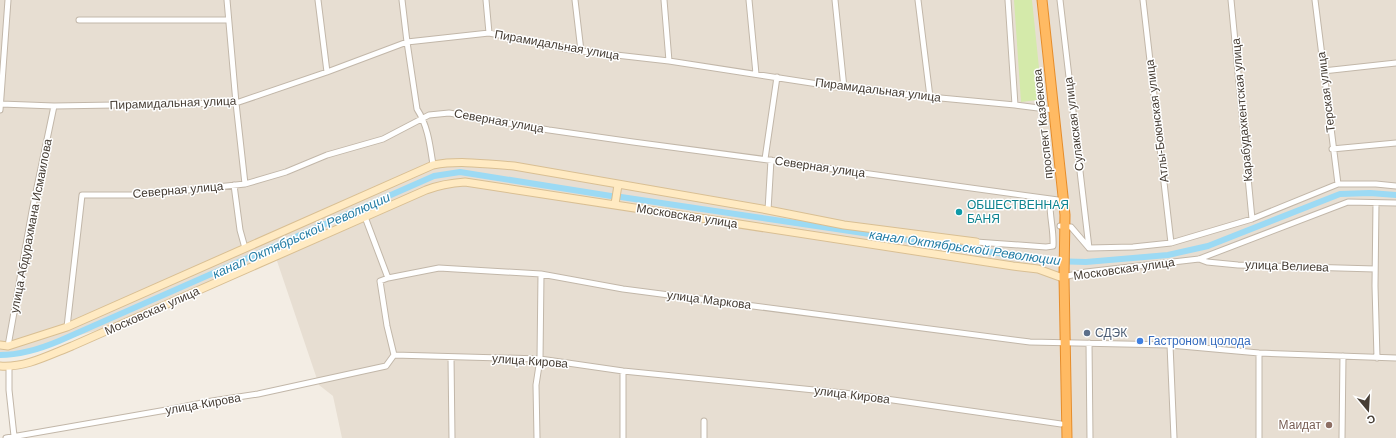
<svg xmlns="http://www.w3.org/2000/svg" width="1396" height="438" viewBox="0 0 1396 438" font-family="Arial,sans-serif">
	<style>
		.residential { fill: #e7ded2 }
		.green { fill: #d4eaaa }
		.lines { fill: none; stroke-linecap: round; stroke-linejoin: round }
		.canal { stroke: #9cdaf4; stroke-width: 6 }
		.street-casing { stroke: #c2b7a9; stroke-width: 7 }
		.secondary-casing { stroke: #d9bf93; stroke-width: 9 }
		.highway-casing { stroke: #e68d2b; stroke-width: 11 }
		.street { stroke: #fff; stroke-width: 5 }
		.secondary { stroke: #ffeac2; stroke-width: 7 }
		.highway { stroke: #ffba63; stroke-width: 9 }
		.culture-dot { fill: #0f9aa8; stroke: #fff; stroke-width: 1.5 }
		.service-dot { fill: #5c6f8a; stroke: #fff; stroke-width: 1.5 }
		.shop-dot { fill: #3f7fe0; stroke: #fff; stroke-width: 1.5 }
		.education-dot { fill: #8d6e63; stroke: #fff; stroke-width: 1.5 }
		.labels { text-anchor: middle; stroke-width: 3; stroke-linejoin: round; paint-order: stroke }
		.street-label { font-size: 12px; fill: #463d34; stroke: #fff }
		.culture-label { font-size: 12px; fill: #0d838f; stroke: #fff; text-anchor: start }
		.service-label { font-size: 12px; fill: #4e5e75; stroke: #fff; text-anchor: start }
		.shop-label { font-size: 12px; fill: #366cbe; stroke: #fff; text-anchor: start }
		.education-label { font-size: 12px; fill: #785e54; stroke: #fff; text-anchor: end }
		.water-label { font-size: 13px; font-style: italic; fill: #257ea6; stroke: #fff }
	</style>
	<rect width="100%" height="100%" fill="#f3ede4"/>
	<!-- residential -->
	<path class="residential" d="M0,0h1396v438h-1054l-9,-42 -14,-11 -43,-127 -87,36 -91,36 -86,24 -12,-2z"/>
	<!-- green -->
	<path class="green" d="M1014,0h18l10,97 -5,3 -16,2z"/>
	<g class="lines">
		<!-- canal -->
		<path class="canal" d="M621,197l430,64 35,1 82,-7 40,-9 132,-52 30,-1 26,2
			M0,355c21,0 40,-6 59,-14l375,-165 26,-4 151,24"/>
		<defs>
			<path id="street" d="M227,0l9,103 9,81
				M318,0l9,72
				M402,0l5,42 10,67c11,17 13,36 16,56
				M486,0l3,33
				M575,0l6,51
				M664,0l5,61
				M749,0l7,74
				M835,0l9,88
				M918,0l12,97
				M1008,0l7,105
				M1060,0l29,248
				M1143,0l28,243
				M1231,0l21,219
				M1315,0l23,184
				M79,20h149
				M1323,71l73,-8
				M1,104l53,2 182,-3 91,-31 80,-30 82,-9 83,17 97,11 175,27 86,9 85,8 39,5
				M0,110l8,-110
				M1332,149l64,-6
				M765,159l12,-82
				M234,185l6,45 5,18
				M1376,203l-1,83 2,72
				M768,210l3,-50
				M365,217l23,61
				M1060,226l11,1 18,21 44,-1 38,-4 81,-24 86,-35h38l20,2
				M976,242l70,5 7,-1c1,-16 -4,-31 -3,-47
				M1199,259l8,3 31,3 137,4
				M1063,277l23,-5 113,-13 149,-57 48,1
				M67,327l15,-132h61l102,-11 41,-12 41,-17 56,-16 46,-24 20,-2 100,17 84,12 143,19 282,39
				M1089,343l1,95
				M1170,345l4,93
				M8,346l24,-135 22,-105
				M394,355l-7,-29 -7,-45 8,-3 51,-10 102,6 82,15 407,53 140,3 89,8 137,5
				M451,357l1,81
				M9,367v23l5,46
				M623,371v67
				M6,438l166,-29 40,-8 46,-7 128,-28 8,-11 146,4 83,12 221,22 217,31
				M537,438l-1,-53 4,-26 1,-85
				M704,438v-17
				M1259,438v-85
				M1342,438l1,-82"/>
			<path id="secondary" d="M615,204l3,-19
				M0,345l8,1 59,-19 366,-162c27,-5 54,-1 81,1l254,44 76,15 132,17
				M0,366c25,2 49,-11 72,-20l354,-156c13,-5 25,-7 39,-8l548,84 25,3 22,8"/>
			<path id="highway" d="M1042,0l23,215 -1,62 3,161"/>
		</defs>
		<!-- street casing -->
		<use href="#street" class="street-casing"/>
		<!-- secondary casing -->
		<use href="#secondary" class="secondary-casing"/>
		<!-- highway casing -->
		<use href="#highway" class="highway-casing"/>
		<!-- street -->
		<use href="#street" class="street"/>
		<!-- secondary -->
		<use href="#secondary" class="secondary"/>
		<!-- highway -->
		<use href="#highway" class="highway"/>
	</g>
	<!-- markers -->
	<circle class="culture-dot" cx="959" cy="212" r="4"/>
	<circle class="service-dot" cx="1087" cy="333" r="4"/>
	<circle class="shop-dot" cx="1140" cy="341" r="4"/>
	<circle class="education-dot" cx="1329" cy="425" r="4"/>
	<g class="labels">
		<!-- street labels -->
		<g class="street-label">
			<text transform="translate(557 45) rotate(10)" y="4">Пирамидальная улица</text>
			<text transform="translate(878 90) rotate(7)" y="4">Пирамидальная улица</text>
			<text transform="translate(1326 92) rotate(-97)" y="4">Терская улица</text>
			<text transform="translate(173 103) rotate(-2)" y="4">Пирамидальная улица</text>
			<text transform="translate(1242 110) rotate(-95)" y="4">Карабудахкентская улица</text>
			<text transform="translate(499 121) rotate(10)" y="4">Северная улица</text>
			<text transform="translate(1157 121) rotate(-97)" y="4">Атлы-Боюнская улица</text>
			<text transform="translate(1043 124) rotate(-96)" y="4">проспект Казбекова</text>
			<text transform="translate(1074 124) rotate(-97)" y="4">Сулакская улица</text>
			<text transform="translate(820 167) rotate(8)" y="4">Северная улица</text>
			<text transform="translate(178 190) rotate(-5)" y="4">Северная улица</text>
			<text transform="translate(687 216) rotate(9)" y="4">Московская улица</text>
			<text transform="translate(31 226) rotate(-79)" y="4">улица Абдурахмана Исмаилова</text>
			<text transform="translate(1287 266) rotate(2)" y="4">улица Велиева</text>
			<text transform="translate(1124 269) rotate(-8)" y="4">Московская улица</text>
			<text transform="translate(709 300) rotate(7)" y="4">улица Маркова</text>
			<text transform="translate(152 311) rotate(-24)" y="4">Московская улица</text>
			<text transform="translate(530 361) rotate(4)" y="4">улица Кирова</text>
			<text transform="translate(852 395) rotate(7)" y="4">улица Кирова</text>
			<text transform="translate(203 404) rotate(-10)" y="4">улица Кирова</text>
		</g>
		<!-- culture labels -->
		<g class="culture-label">
			<text x="967" y="209">ОБШЕСТВЕННАЯ<tspan x="967" dy="14">БАНЯ</tspan></text>
		</g>
		<!-- service labels -->
		<g class="service-label">
			<text x="1095" y="337">СДЭК</text>
		</g>
		<!-- shop labels -->
		<g class="shop-label">
			<text x="1148" y="345">Гастроном цолода</text>
		</g>
		<!-- education labels -->
		<g class="education-label">
			<text x="1321" y="429">Маидат</text>
		</g>
		<!-- water labels -->
		<g class="water-label">
			<text transform="translate(301 235) rotate(-24)" y="5">канал Октябрьской Революции</text>
			<text transform="translate(965 247) rotate(8)" y="5">канал Октябрьской Революции</text>
		</g>
	</g>
	<!-- north arrow -->
	<g transform="translate(1368 410) rotate(162)" stroke="#ffffff" stroke-width="3" paint-order="stroke">
	<path d="M0-3L7 15L0 10L-7 15Z" fill="#463d34"/>
	<text y="-6" font-size="11" font-weight="bold" text-anchor="middle" fill="#463d34">С</text>
	</g>
</svg>
